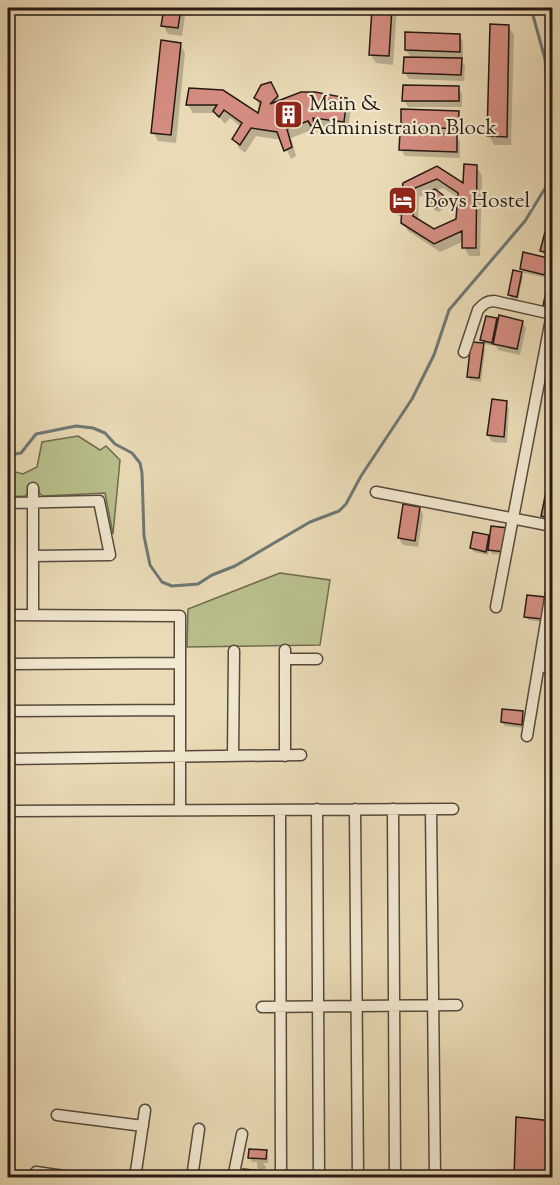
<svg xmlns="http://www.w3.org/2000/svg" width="560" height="1185" viewBox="0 0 560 1185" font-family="'Sorts Mill Goudy',serif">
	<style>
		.green { fill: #b9c08c; stroke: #6f6c50; stroke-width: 1.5 }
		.shadow { fill: #0003; fill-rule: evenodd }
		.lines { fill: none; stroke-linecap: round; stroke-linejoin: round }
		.stream { stroke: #6c7876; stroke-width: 3 }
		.building { fill: #d58d81; stroke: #251813; stroke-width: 1.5; fill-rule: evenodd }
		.minor-casing { stroke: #56493c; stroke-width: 13 }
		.minor { stroke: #f1e8d0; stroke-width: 10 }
		.labels { text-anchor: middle; stroke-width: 4.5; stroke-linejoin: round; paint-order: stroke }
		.poi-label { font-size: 21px; fill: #251813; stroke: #f1e8d0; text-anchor: start }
	</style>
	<rect width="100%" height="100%" fill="#eadbb6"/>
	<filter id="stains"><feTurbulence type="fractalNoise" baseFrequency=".00333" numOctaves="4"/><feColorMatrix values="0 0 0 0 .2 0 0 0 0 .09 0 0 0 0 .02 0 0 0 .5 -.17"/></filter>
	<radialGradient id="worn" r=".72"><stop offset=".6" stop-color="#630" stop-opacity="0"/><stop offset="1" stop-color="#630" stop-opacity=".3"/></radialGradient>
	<!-- green -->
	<path class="green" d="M78,436l22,14 6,-4 14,14 -7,74 -8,-41 -62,3 -3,-2 -2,-6 -10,1 -1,5 -2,2 -17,1v-27l15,4 14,-7 5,-25z
		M280,573l50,7 -10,65 -133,2 1,-38z"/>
	<!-- shadow -->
	<path class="shadow" d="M165,8h21l-4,28 -14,-2 -5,-9z
		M374,8h23l-4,57 -17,-2 -6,-9z
		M508,26l6,9 -3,110h-17l-5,-9z
		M459,35l4,7v16h-3l5,8 -1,15 -55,-2 -4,-6 6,-15 -5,-8z
		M180,44l5,9 -9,90 -18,-2 -5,-9z
		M458,88l4,6v13h-54l-4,-7z
		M191,89l68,27 1,-9 -5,-9 21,-5 4,8 66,-2 5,9 -3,22 -32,-4 2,8 -4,-5 -23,9 5,18 -5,3 -9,-19 -26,-4 -11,17 -6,-5 -5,-9 7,-12 -11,-9 -5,6 -9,-11h-23l-5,-8z
		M458,113l3,6v16l-5,-1 4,8v16l-55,-2 -4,-6 6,-16 -5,-8z
		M477,167l5,9 -2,80h-11l-5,-9v-6l-24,11 -32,-21 -5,-9v-6h-5l-5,-9 10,-16 34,-23 27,17zM443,188l16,10 -1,22 -24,10 -16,-9 1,-24 9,-4v10l3,4 7,5 7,-4v-8l-3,-4 -7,-5z
		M546,234l6,1v22l-8,-2 -2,-4z
		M547,259l3,4 -3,15 -23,-5 -3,-4z
		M521,273l2,4 -5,23 -6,-1 -2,-4z
		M550,278l2,1v34l-3,-1 -4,-7z
		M496,320l3,4 23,-2 4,6 -6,27 -22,-5 -2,-4 -12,-2 -2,-4z
		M483,345l2,4 -4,33 -11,-2 -2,-4z
		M506,402l3,7 -2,34 -15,-1 -4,-7z
		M552,466v56l-7,-2 -3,-4 10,-41z
		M404,506l16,2 3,7 -5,32 -15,-2 -4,-7z
		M474,534l17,3 16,18 -15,-1 -2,-4 -2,5 -14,-3 -3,-4z
		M528,597l16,25 -16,-2 -2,-4z
		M522,713l3,4 -2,11 -18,-2 -3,-4z
		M518,1118l34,4v56h-37z
		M266,1152l2,4v7h-5l3,4 -1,5 -3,-1 3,7h-20l13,-6 -1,-10h-5l-2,-4z"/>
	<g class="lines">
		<!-- stream -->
		<path class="stream" d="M8,455l13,-2 15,-19 40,-8 17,2 12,5 10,11 17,9 8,10 2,10 2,63 6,29 12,17 10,4 26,-2 14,-9 23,-9 75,-44 29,-11 7,-7 15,-28 51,-77 22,-44 15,-45 76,-89 27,-44 -7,-118 -14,-51"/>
	</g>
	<!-- building -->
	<path class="building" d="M164,8h17l-3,20 -17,-2z
		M372,8h20l-3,48 -20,-1z
		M490,24l19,1 -2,112 -20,-1z
		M405,32l55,2v18l-55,-2z
		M161,40l20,3 -10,92 -20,-2z
		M404,57l58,1 -1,17 -58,-2z
		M271,82l7,14 -8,8 31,-12h14l32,6 -3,24 -31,-4 1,7 -3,1 -3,-5 -21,8 5,18 -8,4 -7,-19 -26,-4 -11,17 -8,-6 10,-16 -18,-13 -5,7 -6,-6 4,-6h-31l3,-17 34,2 35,23 3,-11 -7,-4 7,-13z
		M403,85l56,1v15h-57z
		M401,109l58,2 -1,18 -57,-3z
		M400,132l57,2v18l-58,-2z
		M464,164l13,1 -1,83h-14v-17l-28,13 -33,-21 1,-16 -10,1v-19l10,1 1,-7 34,-17 26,17zM437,179l21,14 -2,26 -22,10 -21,-13 2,-28z
		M435,189l8,6v8l-8,5 -9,-5v-9z
		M545,232l7,2v20l-12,-3z
		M523,252l25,6 -3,17 -25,-6z
		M513,270l9,2 -5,25 -9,-2z
		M549,277h3v30l-9,-1z
		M499,315l24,6 -6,28 -24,-5z
		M486,316l11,2 -5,25 -12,-3z
		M471,342l13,1 -5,35 -12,-1z
		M492,399l15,2 -3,36 -17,-2z
		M547,487l5,1v15l-8,-2z
		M544,502l8,2v15l-11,-3z
		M403,504l17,3 -5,34 -17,-3z
		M491,526l17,2 -3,24 -17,-2z
		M473,532l16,3 -3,17 -16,-4z
		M527,595l18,2 -3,22 -18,-2z
		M502,709l21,2 -1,14 -21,-3z
		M516,1117l36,4v57h-38z
		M249,1149l18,1 -1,9 -18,-1z
		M243,1169l21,2 -1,7 -21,-1z"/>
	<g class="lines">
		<defs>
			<path id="minor" d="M464,352l14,-42c5,-6 9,-9 16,-9l58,13
				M376,492l176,34
				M8,503l91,-2 11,54 -77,1
				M496,607l56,-293
				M8,615l172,1v194
				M33,615v-127
				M285,659h32
				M8,664l172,-1
				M539,666l13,2
				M8,711l172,-1
				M527,736l25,-150
				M233,756l1,-105
				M285,756v-106
				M8,759l293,-4
				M317,809l2,369
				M355,809l3,369
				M393,809l2,369
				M431,809l4,369
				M280,810l1,368
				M8,811l445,-2
				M262,1007l195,-2
				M57,1115l86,11
				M36,1172l42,6
				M135,1178l10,-68
				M192,1178l7,-49
				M233,1178l9,-44"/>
		</defs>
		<!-- minor casing -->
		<use href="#minor" class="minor-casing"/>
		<!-- minor -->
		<use href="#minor" class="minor"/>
	</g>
	<!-- icons -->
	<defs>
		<symbol id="building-square" viewBox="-11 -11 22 22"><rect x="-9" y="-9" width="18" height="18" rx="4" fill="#8f2418" stroke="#f1e8d0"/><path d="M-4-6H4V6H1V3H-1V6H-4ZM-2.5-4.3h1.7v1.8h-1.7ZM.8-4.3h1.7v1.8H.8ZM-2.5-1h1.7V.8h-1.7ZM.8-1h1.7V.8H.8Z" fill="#fff"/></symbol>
		<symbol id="hotel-square" viewBox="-11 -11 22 22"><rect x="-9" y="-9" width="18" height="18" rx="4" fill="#8f2418" stroke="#f1e8d0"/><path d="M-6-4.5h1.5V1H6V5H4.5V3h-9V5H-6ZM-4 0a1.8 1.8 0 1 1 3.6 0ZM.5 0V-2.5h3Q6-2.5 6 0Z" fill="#fff"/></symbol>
	</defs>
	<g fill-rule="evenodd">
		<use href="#building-square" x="272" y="98" width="33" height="33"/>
		<use href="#hotel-square" x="386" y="184" width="33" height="33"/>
	</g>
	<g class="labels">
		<!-- poi labels -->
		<g class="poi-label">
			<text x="309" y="110">Main &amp;<tspan x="309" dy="24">Administraion Block</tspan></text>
			<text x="424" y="207">Boys Hostel</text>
		</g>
	</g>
	<!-- margin -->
	<rect width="560" height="1185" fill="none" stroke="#eadbb6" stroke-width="30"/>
	<rect x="9" y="9" width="542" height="1167" fill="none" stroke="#251813" stroke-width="3"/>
	<rect x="15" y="15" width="530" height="1155" fill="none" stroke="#251813" stroke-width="1.5"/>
	<rect width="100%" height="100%" filter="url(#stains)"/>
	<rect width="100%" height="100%" fill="url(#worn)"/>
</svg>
